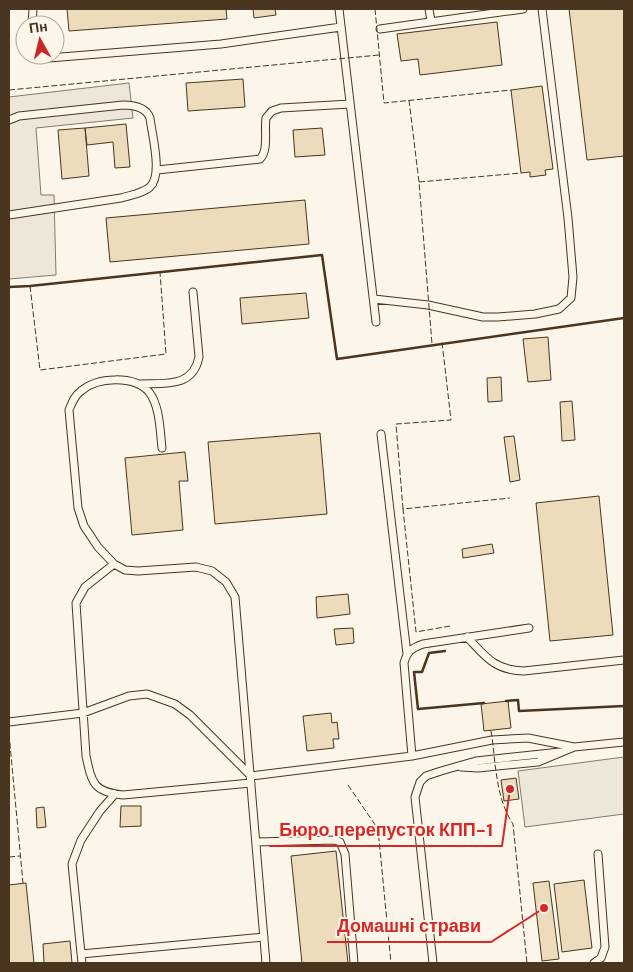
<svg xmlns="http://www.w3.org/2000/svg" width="633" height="972" viewBox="0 0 633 972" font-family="'DM Sans',sans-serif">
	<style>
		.parking { fill: #ede7d9; stroke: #887966 }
		.building { fill: #ecdcbc; stroke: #4a3520 }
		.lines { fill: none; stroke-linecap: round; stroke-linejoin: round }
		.lane-casing { stroke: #4a3520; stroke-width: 9 }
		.lane { stroke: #fbf6e9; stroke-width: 7 }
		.fence { stroke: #4a3520; stroke-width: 1; stroke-dasharray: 6 2.5; stroke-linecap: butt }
		.wall { stroke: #4a3520; stroke-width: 2.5 }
		.leader { fill: none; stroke: #d62828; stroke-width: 2 }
		.callout-dot { fill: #d62828; stroke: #fbf6e9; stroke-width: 2 }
		.callout-label { font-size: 18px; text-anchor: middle; font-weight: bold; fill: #d62828; stroke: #fbf6e9; stroke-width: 4; stroke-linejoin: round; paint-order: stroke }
	</style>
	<rect width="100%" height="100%" fill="#fbf6e9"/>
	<!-- parking -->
	<path class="parking" d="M129,83l4,35 -97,10 5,67h13l2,80 -47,4v-182z
		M624,757v57l-99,13 -7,-56z"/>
	<!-- building -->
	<path class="building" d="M67,9h159l1,10 -158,12z
		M253,9h22l1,6 -22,3z
		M569,9h55v147l-37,4z
		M497,22l5,43 -82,10 -2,-16 -17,2 -4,-27z
		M243,79l2,28 -57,4 -2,-28z
		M542,86l11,83 -8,1 1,5 -16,2v-5l-9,1 -10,-83z
		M126,124l4,43 -15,1 -2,-26 -26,3 -2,-17z
		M85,128l4,48 -27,3 -4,-49z
		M322,128l3,27 -30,2 -2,-27z
		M305,200l4,44 -199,18 -4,-44z
		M306,293l3,25 -67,6 -2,-26z
		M548,337l3,43 -23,2 -5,-43z
		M501,377l1,24 -14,1 -1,-24z
		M572,401l3,39 -13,1 -2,-39z
		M320,433l7,81 -112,10 -7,-82z
		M514,436l6,44 -10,2 -6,-45z
		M185,452l3,29h-9l4,49 -51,5 -7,-77z
		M599,496l14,139 -63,6 -14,-138z
		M492,544l2,9 -31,5 -1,-9z
		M348,594l2,20 -33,4 -1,-21z
		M353,628l1,15 -18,2 -2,-16z
		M508,701l3,27 -27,3 -3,-27z
		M331,713l1,10 5,-1 2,17h-6l1,9 -27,3 -4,-35z
		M516,778l3,21 -15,2 -3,-21z
		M121,806h20v20l-21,1z
		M44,807l2,20 -9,1 -1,-20z
		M336,851l12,112h-46l-11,-107z
		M584,880l8,68 -30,4 -8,-68z
		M549,881l10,78 -17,2 -9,-78z
		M26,883l8,80h-25v-78z
		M70,941l2,22h-28l-1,-19z"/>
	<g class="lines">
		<defs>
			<path id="lane" d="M339,9l37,313
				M429,9l2,12
				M32,25l1,-16
				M380,29l143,-20
				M38,55l4,2 7,1 172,-14 120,-17
				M9,120l10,-4 104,-11c11,0 23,2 27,13 2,17 13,57 0,69 -8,7 -20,8 -29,11l-112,17
				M157,170l103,-11c9,-9 4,-29 6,-41l6,-7 9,-3 69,-4
				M374,299l54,6 55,12h15l37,-3 24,-5 12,-11 2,-21 -5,-59 -26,-209
				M140,384c25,-1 53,4 59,-27l-6,-65
				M381,434l26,220
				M162,448c-2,-17 -2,-42 -13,-56 -15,-17 -52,-15 -68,-1 -7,5 -9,12 -12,19l9,98 6,18 14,21 16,17 11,6 13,1 58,-4 16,4 14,11 9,15 31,366
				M114,564l-29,23 -9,16 10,153c6,28 8,36 37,39l128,-12
				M467,637c19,20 27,33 57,34l100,-11
				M9,722l74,-9 46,-17 18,-2 28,10 15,11 61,61 161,-20 80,-16 36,-2 46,9
				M412,756l-8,-93c3,-12 8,-15 19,-19l106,-16
				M461,767l17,1 60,-6 36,-15 50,-5
				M256,842l79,-2 5,2 5,12 9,109
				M81,954l183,-17
				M82,963l-10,-99 9,-24 19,-29 15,-17
				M433,963l-18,-166 5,-15 6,-6 15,-5 35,-10 84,-9
				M594,963l7,-5 4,-11 -7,-93"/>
		</defs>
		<!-- lane casing -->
		<use href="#lane" class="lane-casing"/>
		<!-- lane -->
		<use href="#lane" class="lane"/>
		<!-- fence -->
		<path class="fence" d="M375,9l9,94 127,-13
			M9,90l370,-35
			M409,100l10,82 13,162
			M419,182l102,-9
			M30,286l10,84 126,-16 -6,-82
			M403,509l-7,-85 55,-4 -9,-78
			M450,626l-34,6 -13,-123 107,-11
			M491,731c5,31 4,66 22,93l14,139
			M9,734l14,149
			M348,785l30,44 13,134
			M9,857l11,-1"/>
		<!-- wall -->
		<path class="wall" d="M9,287l21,-1 292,-31 15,104 287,-41
			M445,651l-16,2 -7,19h-8l4,37 66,-6
			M506,701l12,-1 1,11 105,-5"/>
	</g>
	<!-- callouts -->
	<path class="leader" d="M510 789L502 846H269M544 908L491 942H327"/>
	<g class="callout-dot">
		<circle cx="510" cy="789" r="5"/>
		<circle cx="544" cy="908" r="5"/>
	</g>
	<g class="callout-label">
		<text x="386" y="836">Бюро перепусток КПП-1</text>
		<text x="409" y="932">Домашні страви</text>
	</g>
	<!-- border -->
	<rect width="633" height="972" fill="none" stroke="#4a3520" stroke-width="20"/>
	<!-- north arrow -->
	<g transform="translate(40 40) rotate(352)"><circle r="24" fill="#fbf6e9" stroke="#b4a999"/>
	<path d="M0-4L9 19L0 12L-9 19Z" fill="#c62828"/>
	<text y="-8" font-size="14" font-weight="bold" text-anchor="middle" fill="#4a3520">Пн</text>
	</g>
</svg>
